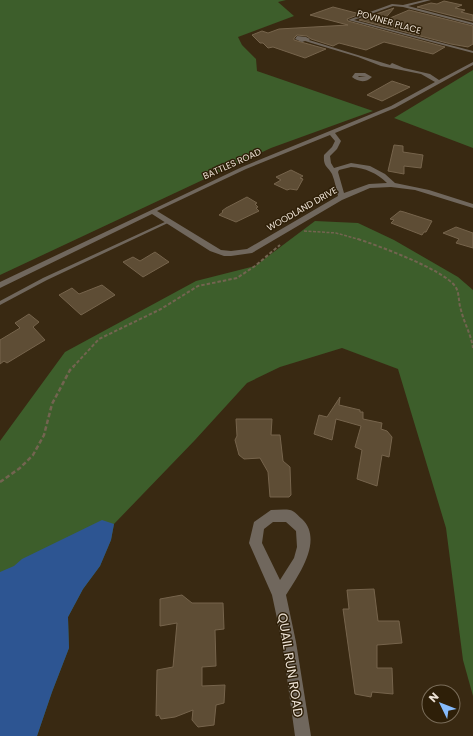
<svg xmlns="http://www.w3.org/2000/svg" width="473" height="736" viewBox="0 0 473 736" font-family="Poppins,sans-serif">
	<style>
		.green { fill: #3d5e2b }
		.water { fill: #2d5592 }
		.building { fill: #5e4d35; stroke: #76644c }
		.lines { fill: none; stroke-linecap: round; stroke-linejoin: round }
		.path-far2 { stroke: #736450; stroke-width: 1.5; stroke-dasharray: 3 1.5; stroke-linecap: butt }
		.path-far1 { stroke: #736450; stroke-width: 2; stroke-dasharray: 3.5 2; stroke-linecap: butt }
		.path { stroke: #736450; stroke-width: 2.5; stroke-dasharray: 4.5 2.5; stroke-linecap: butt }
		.service { fill: #70675d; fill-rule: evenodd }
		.minor { fill: #70675d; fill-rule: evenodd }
		.labels { text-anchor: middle; stroke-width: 3; stroke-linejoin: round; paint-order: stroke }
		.far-street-label { font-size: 9px; fill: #ede2d5; stroke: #2e1f08 }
		.near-street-label { font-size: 13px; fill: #ede2d5; stroke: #2e1f08 }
	</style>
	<rect width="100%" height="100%" fill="#392912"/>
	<!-- green -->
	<path class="green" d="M0,0h286l-8,2 16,14 -56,21 4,8 14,14 1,12 116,40 -102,37 -271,127z
		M473,70v78l-79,-30z
		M315,221l43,2 36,17 64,37 15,13v406l-10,-36 -17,-132 -48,-159 -56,-21 -62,19 -33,16 -52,57 -81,84 -3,16 -11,26 -17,23 -15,28 1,31 -17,44 -15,44h-37v-295l65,-89 131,-71 59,-15z"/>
	<!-- water -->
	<path class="water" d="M102,520l12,4 -3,16 -11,26 -17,23 -15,28 1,31 -17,44 -15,44h-37v-164l14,-6 8,-7z"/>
	<!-- building -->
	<path class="building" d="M444,1l18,4 -7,3 10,2 -4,2 12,3v6l-56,-14 14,-4 6,1z
		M333,7l27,7 -13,5 1,2 97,26 -12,7 -49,-12 -18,8 -27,-7 -6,3 -22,-7 -4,-3 -10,-1 -3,3v2l32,9 -21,9 -32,-11 -5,1 -5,-5h-3l-8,-8 10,-4 6,2 11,-4 69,-4 -38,-10z
		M394,8l-11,13 26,-11 64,16v18l-5,3 -17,-3 -92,-24z
		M392,81l18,6 -28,14 -15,-6z
		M394,145l9,1v6l20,3 -2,13 -17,-2v8l-16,-3z
		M291,170l12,6 -3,2 3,1 -6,11 -7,-1 -3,1 -13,-6 7,-4 -5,-3z
		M247,197l10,6 -2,1 3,3 -2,1 3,3 -23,11 -17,-7 4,-3 -1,-1 4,-3z
		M400,211l4,1 28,9 -6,11h-2l-2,3 -31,-12 3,-3 -4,-1z
		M456,227l17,6v15l-17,-5 3,-4 -16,-6z
		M155,252l14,10 -26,15 -20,-15 10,-5 7,4z
		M102,285l13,10 -34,20 -22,-20 13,-7 7,6z
		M29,314l10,8 -6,5 12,13 -38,23 -3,-2 -4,3v-24l20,-12 -5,-5z
		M340,397l-1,8 21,5v2h3v7l19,4 -1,6 6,2 5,6 -3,20 -7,-2 -5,31 -20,-7 5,-29 -7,-3 6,-21 -25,-7 -4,21 -18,-6 5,-19 8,2z
		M236,419h36l-1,16h9l3,26 7,6 1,28 -2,2h-19l-2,-25 -8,-14 -16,1 -5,-4 -4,-15 2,-4z
		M374,589l4,32h21l3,22 -25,2v23h15l1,26 -21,-2 -1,5 -16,-3 -12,-85h6l-2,-19z
		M182,595l10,8h31l1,26 -9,1 1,36 -14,1v19l23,-1 -1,18 -8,2 -2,20 -16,2 -6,-7 1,-10 -18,7 -14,2 -2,-4 -3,1 1,-46 16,-3 4,-44 -17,3v-27z"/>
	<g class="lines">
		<!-- path-far2 -->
		<path class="path-far2" d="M304,231l32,2 25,7"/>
		<!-- path-far1 -->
		<path class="path-far1" d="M358,239c21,7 84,30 97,47 5,7 3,16 6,24 3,13 10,24 12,38
			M73,367l26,-28 62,-30 37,-23 39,-8 18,-12 25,-21"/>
		<!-- path -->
		<path class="path" d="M0,482l20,-14 13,-13 11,-20 8,-31 18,-34 4,-4"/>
		<!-- service -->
		<path class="service" d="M167,221h2l1,1 -123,58 -47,25v-4l43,-23z"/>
		<!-- minor -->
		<path class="minor" d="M424,0h7l-23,6 65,17v2l-70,-18 -10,-1 -39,14 119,31v2l-125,-33 44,-16 11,1z
			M297,36l9,1 4,2 -1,1 81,25 2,-2 12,5 26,6 9,6 34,-18v3l-78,43 -60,25 6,8 -4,8 -7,7 1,7 3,5 17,-5 19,3 15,8 10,9 34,7 44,14v4l-58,-18 -24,-3 -21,1 -28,12 -90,53 -21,3h-7l-14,-5 -58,-37 -152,74v-6l242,-115 149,-61 44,-24 -14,-8 -40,-8 -23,-9 -53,-16 -3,1 -7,-3zM330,135l5,6 -3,6 -8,8c-1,12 4,11 8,19 3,7 4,15 6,22l-91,53 -16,2 -10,-1 -64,-39 89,-42zM351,167c14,1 26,6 36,16l-18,1 -25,9 -6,-21 1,-2z
			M355,73h10l7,4c-6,6 -14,5 -20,0zM359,76l7,1h-8z
			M271,510c6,0 13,-1 19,0 5,1 8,6 12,9 22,21 -4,57 -16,76l10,47 15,94h-16l-13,-94 -10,-47 -23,-52 5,-21zM273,522h13l10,9 1,16 -3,11 -14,22 -18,-37 2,-14z"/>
	</g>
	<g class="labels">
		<!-- far-street labels -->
		<g class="far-street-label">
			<text transform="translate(389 22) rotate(16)" y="3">POVINER PLACE</text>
			<text transform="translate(232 164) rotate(-24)" y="3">BATTLES ROAD</text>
			<text transform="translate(302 209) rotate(-30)" y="3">WOODLAND DRIVE</text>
		</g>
		<!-- near-street labels -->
		<g class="near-street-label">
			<text transform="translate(291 665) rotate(81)" y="5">QUAIL RUN ROAD</text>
		</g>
	</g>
	<!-- north arrow -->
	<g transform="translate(441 704) rotate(313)"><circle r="19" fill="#2e1f08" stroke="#7a6d5a"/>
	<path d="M0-3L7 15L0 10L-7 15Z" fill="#86bbfb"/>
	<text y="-6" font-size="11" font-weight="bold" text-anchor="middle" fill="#ede2d5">N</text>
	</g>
</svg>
